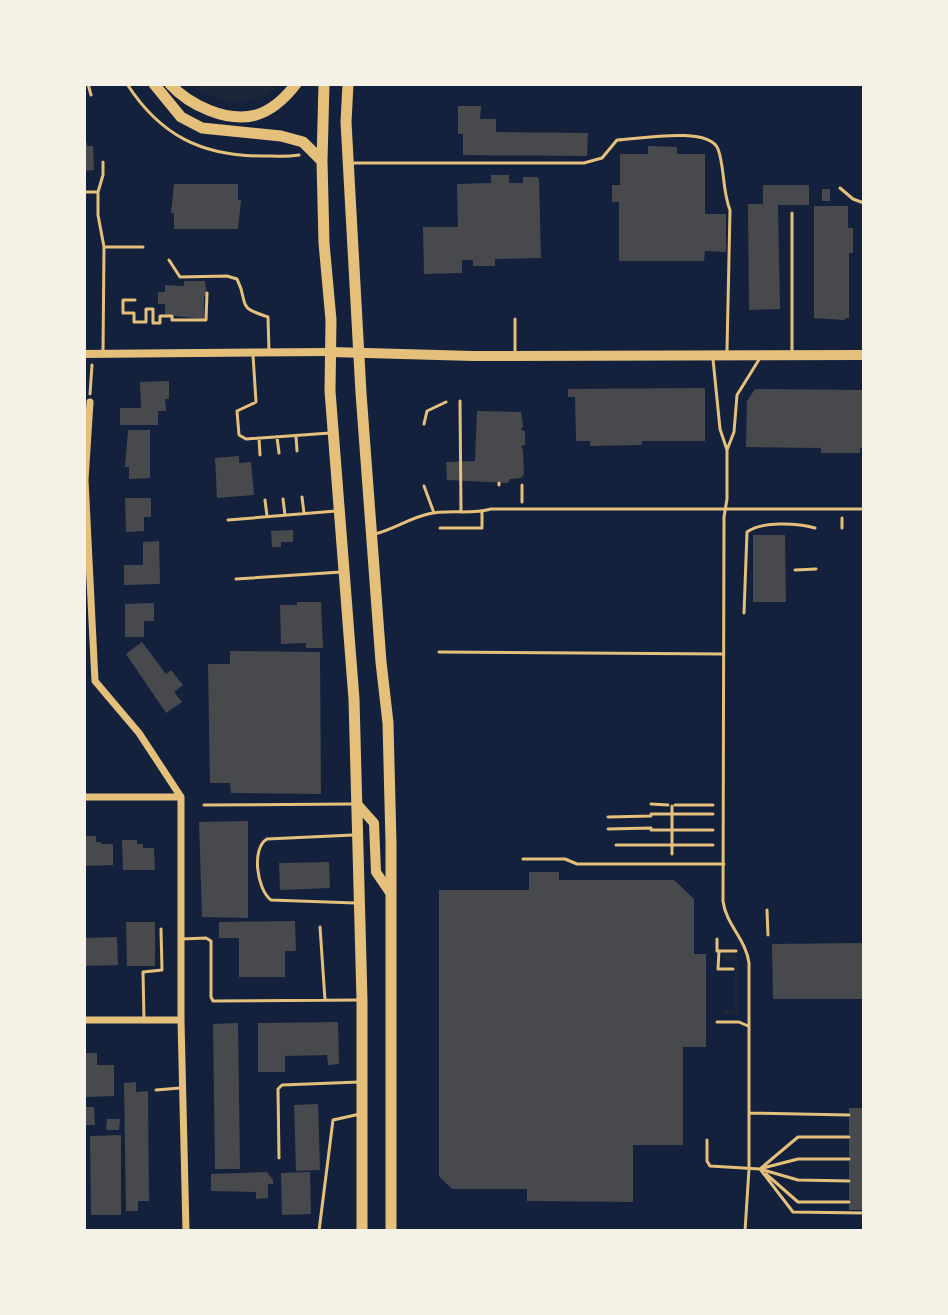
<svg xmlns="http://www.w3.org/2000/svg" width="948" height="1315" viewBox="0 0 948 1315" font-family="'PT Sans Narrow',sans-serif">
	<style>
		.green { fill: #1d2539 }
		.building { fill: #48494c }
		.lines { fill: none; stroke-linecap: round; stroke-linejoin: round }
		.path { stroke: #e5c07b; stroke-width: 3 }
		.service { stroke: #e5c07b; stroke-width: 3 }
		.minor { stroke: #e5c07b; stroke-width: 7 }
		.tertiary { stroke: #e5c07b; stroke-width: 8 }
		.primary { stroke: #e5c07b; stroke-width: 10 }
		.trunk { stroke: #e5c07b; stroke-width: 11 }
	</style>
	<rect width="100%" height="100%" fill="#14213d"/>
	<!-- green -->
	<path class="green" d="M190,84h91c-28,25 -62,22 -91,0z
		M723,953h12l2,5 1,56h-14v-4h11v-49h-12z"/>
	<!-- building -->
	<path class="building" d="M458,106h23l-1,13h16v13l92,1 -1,23 -124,-1v-21h-5z
		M84,143h3v3h6l1,24 -10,1z
		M648,146l29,1v7h28v60h21v38l-21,-1 -1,10h-85v-59h-7v-17h8v-31h28z
		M491,175h18v8h14v-6h14l2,2 2,79 -46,1v7h-22v-6h-11v13l-38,1 -1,-47h35l-1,-43 34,-1z
		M174,184h64v16h3l-3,29h-64v-16h-3z
		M763,185h46v20h-31l2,104 -31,1 -1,-106h15z
		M822,189h8v12h-8z
		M814,206h34v22h5v25h-4v65h-4v2l-31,-2z
		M184,281h21l2,15h-3v23l-39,-4v-11h-7v-12h7v-7l19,1z
		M169,381v18h-4l1,12h-8v14h-38v-17h21l-1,-26z
		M705,388v53h-63v4l-52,1v-5h-14l-1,-44h-7v-8z
		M755,389l109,1v58h-4v5h-39v-5l-75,-1 1,-46z
		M477,411l44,1 2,14 -2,4 4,1v14l-4,1 2,4 1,24 -3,4 -11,1 -2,4 -61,-3 -1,-18 29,-1z
		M128,430h22v48l-21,1v-12h-4z
		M239,456v7l12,-1 3,33 -37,3 -2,-40z
		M125,498h26v19h-7v14l-18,1z
		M293,530v12h-12v5h-9l-1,-16z
		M753,535h32l1,67h-33z
		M159,541l1,43 -36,1v-20h19v-23z
		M297,602h24l2,46h-17v-5l-25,1 -1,-39h17z
		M154,603v18h-10v16h-19v-33z
		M142,642l24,32 5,-4 12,15 -9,7 8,10 -16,11 -40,-59z
		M230,651l90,1 1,142 -90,-1 -1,-10h-20l-2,-119h22z
		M248,821v97l-46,-1 -3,-95z
		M84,836h12v6h5v2h12v21l-29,1z
		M122,840h15v4h6v4h11l1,22h-32z
		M329,862l1,26 -50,2 -1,-27z
		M529,872h30v8h115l20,19v55h12v93h-23v98h-50v57l-106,-1v-12h-75l-13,-13v-286h90z
		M295,921l1,30h-11v26h-46v-39h-20v-16z
		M126,922h29v44h-28z
		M117,937l1,28 -34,1v-28z
		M864,943v56h-91l-1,-55z
		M338,1022l1,42 -11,1 -1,-10 -42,1v16h-27v-49z
		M238,1023l2,146h-25l-2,-145z
		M85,1053h12v12h17v31l-28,1z
		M136,1082v10l12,-1 1,110h-11v10h-12l-2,-128z
		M318,1104l2,66 -24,1 -2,-66z
		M84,1107h10l1,18h-11z
		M849,1108h15v102h-15z
		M107,1119h13l-1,11h-13z
		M121,1135v80h-30l-1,-79z
		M267,1172l6,8v4h-5v14l-12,1v-7l-45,-1v-17z
		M310,1172l1,42 -29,1 -1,-42z"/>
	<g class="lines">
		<!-- path -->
		<path class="path" d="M127,84c33,51 74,72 135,72 12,0 25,1 37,-1
			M135,300h-12v13h11v9h12v-13h7v14h7v-7h12v4h34l1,-27
			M90,394l2,-29
			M499,483v2
			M522,485v17
			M842,528v-10
			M795,570l21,-1
			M651,804l17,1
			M675,805h38
			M672,806v48
			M651,814h62
			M608,817l43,-1
			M608,829l43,-1
			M651,830h62
			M616,845h97
			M767,910l1,25
			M717,939v12
			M733,969h-15l1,-18h17"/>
		<!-- service -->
		<path class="service" d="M88,84l3,11
			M353,163h231l18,-5 15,-18c22,-1 92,-14 101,9 7,19 4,41 12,61l-3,141
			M840,188l13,11 11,4
			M84,192h14v23l6,32 -1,106
			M98,192l5,-17v-13
			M792,213v138
			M104,247h39
			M169,260l11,17 47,-1 10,3c13,26 -3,27 31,38l1,35
			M515,319v33
			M253,355l3,47 -19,9 2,24 7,4 84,-6
			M713,359l7,70 7,21v49l-3,18 -1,384c3,24 23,38 26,62v206l-4,62
			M460,401l1,111
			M424,424l3,-13 19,-9
			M296,436l1,15
			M277,437l2,16
			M259,438l1,17
			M727,450l7,-18 3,-37 23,-37
			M424,486l10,27
			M302,497l2,16
			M283,499l2,16
			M265,500l2,16
			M228,520l108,-9
			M440,528h42v-16
			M375,534c19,-5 35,-16 53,-20 21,-5 43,1 63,-5h373
			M236,579l105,-7
			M744,613l3,-81c14,-11 51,-9 68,-4
			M439,652l285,2
			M204,805l149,-1
			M353,835l-86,4c-16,9 -10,51 4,61l84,3
			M523,859h42l12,5h147
			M320,927l5,73
			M181,939l25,-1 5,3v56l2,4 146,-1
			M144,1020l-1,-48 19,-2 -1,-41
			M717,1022h22l9,4
			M156,1090l24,-2
			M749,1113l100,2
			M707,1140v21l3,5 50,3 38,11 51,1
			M279,1158l-1,-69 4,-4 77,-3
			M763,1168l35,-9h51
			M760,1169l33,43 71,1
			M760,1169l38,-32h51
			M766,1174l32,28h51
			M319,1231l14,-111 27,-6"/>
		<!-- minor -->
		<path class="minor" d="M90,402l-5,78 10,201 44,52 42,64v223l5,211
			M84,797h97
			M84,1020h97"/>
		<!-- tertiary -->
		<path class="tertiary" d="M84,354l247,-2"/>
		<!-- primary -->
		<path class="primary" d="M331,352l142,4 391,-1
			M357,804l17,19 2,49 15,22"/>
		<!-- trunk -->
		<path class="trunk" d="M154,84l27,33 21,11 79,8 22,6 19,19
			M170,84c19,21 57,39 86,31 17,-5 30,-18 40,-31
			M324,84l-2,77 2,82 7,77 -1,71 24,308 8,301v231
			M348,84l-2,38 15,271 20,269 7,61 3,120v388"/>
	</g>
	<!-- border -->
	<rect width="948" height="1315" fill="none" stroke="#f6f1e7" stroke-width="172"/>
</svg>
